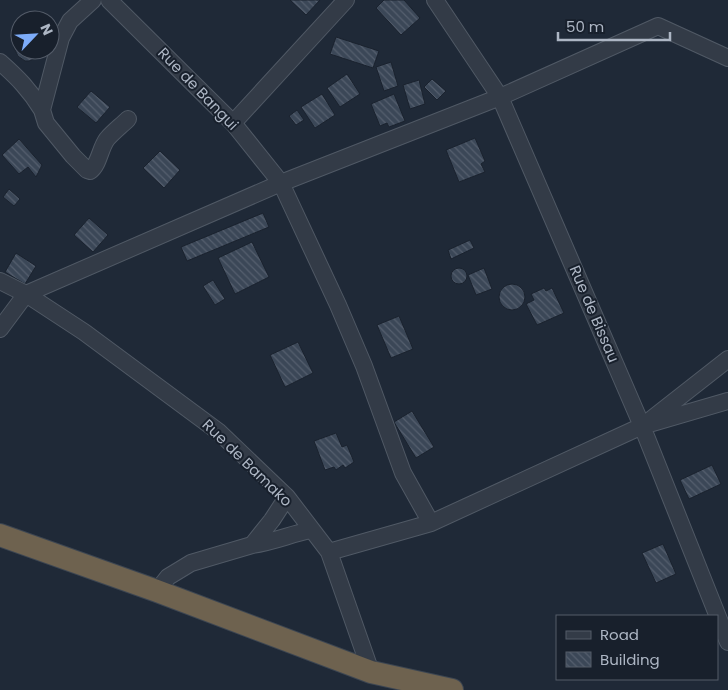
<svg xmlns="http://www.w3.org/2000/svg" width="728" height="690" viewBox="0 0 728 690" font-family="Poppins,sans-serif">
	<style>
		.building { fill: url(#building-back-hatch); stroke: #1a222e }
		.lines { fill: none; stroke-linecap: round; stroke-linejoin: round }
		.minor-casing { stroke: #505965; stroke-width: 18 }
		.highway-casing { stroke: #3d4652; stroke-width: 24 }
		.minor { stroke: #333b47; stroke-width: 16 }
		.highway { stroke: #6e624f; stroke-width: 22 }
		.labels { text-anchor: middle; stroke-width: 4; stroke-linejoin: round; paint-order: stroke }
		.street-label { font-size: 15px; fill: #adb6c4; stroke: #18202c }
	</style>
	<defs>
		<pattern id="building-back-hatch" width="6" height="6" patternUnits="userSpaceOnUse" patternTransform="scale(1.25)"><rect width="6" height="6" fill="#3b4757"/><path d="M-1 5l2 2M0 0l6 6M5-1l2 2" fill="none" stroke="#555f6e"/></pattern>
	</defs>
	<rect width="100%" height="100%" fill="#1f2937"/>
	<!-- building -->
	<path class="building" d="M290,0h30l-14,15z
		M384,0h20l16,18 -19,17 -25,-27z
		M20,36v14h22l-4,7 -9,4h-4l-7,-5 -4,-8 3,-8z
		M336,37l43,14 -6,17 -43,-14z
		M391,62l7,24 -14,5 -8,-24z
		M347,74l13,20 -20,13 -13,-19z
		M432,79l14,12 -9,9 -13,-13z
		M419,80l6,24 -15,5 -7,-24z
		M91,91l19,16 -14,16 -19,-16z
		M322,94l13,21 -20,13 -14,-21z
		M394,94l11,27 -16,6 -2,-4 -7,3 -9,-22z
		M297,110l7,10 -8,5 -7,-9z
		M475,138l10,23 -4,3 4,8 -26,10 -13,-32z
		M19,139l23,26 -6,12 -8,-10 -9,7 -17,-19z
		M160,151l20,19 -16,18 -21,-20z
		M9,189l11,10 -6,7 -11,-9z
		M263,213l6,14 -82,34 -6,-14z
		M89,218l19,17 -15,17 -19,-17z
		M470,240l4,8 -23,11 -3,-9z
		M252,242l17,35 -34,17 -17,-36z
		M16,253l20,13 -11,18 -20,-12z
		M451 276a8 8 0 1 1 16 0a8 8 0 1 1-16 0Z
		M484,268l8,21 -16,6 -8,-20z
		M213,280l12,19 -10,6 -12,-19z
		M499 297a13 13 0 1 1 26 0a13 13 0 1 1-26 0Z
		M544,288l2,3 6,-3 12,25 -27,12 -11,-21 8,-4 -3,-6z
		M399,316l14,33 -22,9 -14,-33z
		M298,342l15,31 -28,14 -15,-32z
		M412,411l22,36 -18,11 -22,-36z
		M336,433l6,14 5,-2 7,17 -9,6 -2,-3 -7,5 -2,-3 -9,3 -11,-29z
		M712,465l9,19 -32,15 -9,-19z
		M663,544l13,30 -20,9 -14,-30z"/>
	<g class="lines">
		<defs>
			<path id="minor" d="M93,0l-23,21 -9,17 -19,72 4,13 27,33 14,14 3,1c9,-6 10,-23 17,-32 6,-7 15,-14 21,-20
				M109,0l124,123 48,60 57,122 26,61 39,107 28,50
				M435,0l65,97 142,329 86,216
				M0,62c17,15 30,28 42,48
				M233,123l113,-123
				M0,281l26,13 58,38 135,100 68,65 42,55 42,120
				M0,329l26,-35 255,-111 219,-86 158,-71 70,32
				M649,421l79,-62
				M252,545c21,-3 39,-11 59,-15
				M329,552l102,-29 211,-97 86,-25
				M157,591l11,-14 23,-14 61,-18 20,-25 15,-23"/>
			<path id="highway" d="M0,535l157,56 214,81 81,18"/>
		</defs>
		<!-- minor casing -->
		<use href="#minor" class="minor-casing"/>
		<!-- highway casing -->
		<use href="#highway" class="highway-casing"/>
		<!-- minor -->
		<use href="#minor" class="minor"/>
		<!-- highway -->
		<use href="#highway" class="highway"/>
	</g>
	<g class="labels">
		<!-- street labels -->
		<g class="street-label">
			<text transform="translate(198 89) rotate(46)" y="5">Rue de Bangui</text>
			<text transform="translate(594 314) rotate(67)" y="5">Rue de Bissau</text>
			<text transform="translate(247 463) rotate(44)" y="5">Rue de Bamako</text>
		</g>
	</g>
	<!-- legend -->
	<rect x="556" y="615" width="162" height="65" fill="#18202c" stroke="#545c69"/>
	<rect x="566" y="631" width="25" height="8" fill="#333b47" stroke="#545c69"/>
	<text x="600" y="640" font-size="15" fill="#adb6c4">Road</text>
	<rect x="566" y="652" width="25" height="15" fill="url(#building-back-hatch)" stroke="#545c69"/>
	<text x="600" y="665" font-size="15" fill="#adb6c4">Building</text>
	<!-- north arrow -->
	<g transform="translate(35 35) rotate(65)"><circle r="24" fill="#18202c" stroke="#545c69"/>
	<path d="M0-4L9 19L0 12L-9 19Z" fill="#7dacf9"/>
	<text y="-8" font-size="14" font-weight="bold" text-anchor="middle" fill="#adb6c4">N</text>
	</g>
	<!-- scale -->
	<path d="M558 32v8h112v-8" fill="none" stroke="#adb6c4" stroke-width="2.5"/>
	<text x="566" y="32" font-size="15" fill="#adb6c4" stroke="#18202c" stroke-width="4" paint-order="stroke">50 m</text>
</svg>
